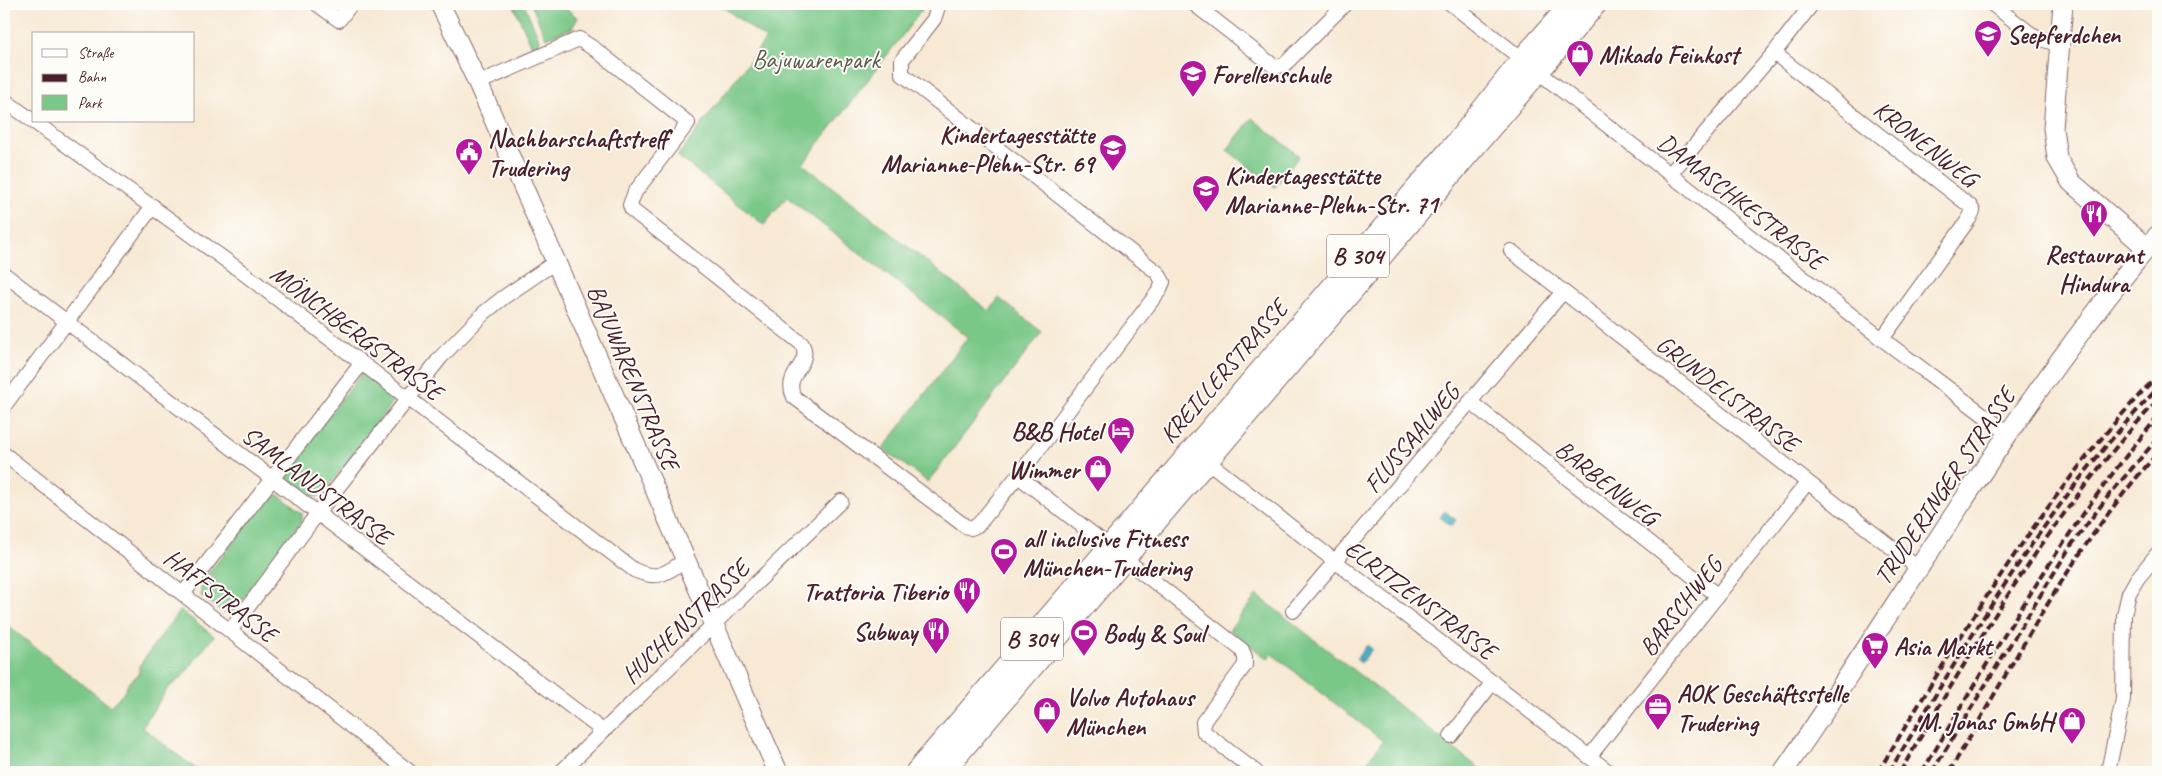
<svg xmlns="http://www.w3.org/2000/svg" width="2162" height="776" viewBox="0 0 2162 776" font-family="Caveat,sans-serif">
	<style>
		.green { fill: #7ac888; stroke: #62745a }
		.water { fill: #43afc1; stroke: #466776 }
		.lines { fill: none; stroke-linecap: round; stroke-linejoin: round }
		.street-casing { stroke: #876666; stroke-width: 16 }
		.secondary-casing { stroke: #876666; stroke-width: 21 }
		.primary-casing { stroke: #876666; stroke-width: 23 }
		.street { stroke: #fff; stroke-width: 14 }
		.secondary { stroke: #fff; stroke-width: 19 }
		.primary { stroke: #fff; stroke-width: 21 }
		.rail { stroke: #4a1f2b; stroke-width: 4; stroke-dasharray: 8 4; stroke-linecap: butt }
		.labels { text-anchor: middle; stroke-width: 4; stroke-linejoin: round; paint-order: stroke }
		.shield { fill: #fdfcf7; stroke: #806168; stroke-width: 1 }
		.shield-label { font-size: 24px; font-weight: bold; fill: #4a1f2b }
		.poi-label { font-size: 25px; font-weight: bold; fill: #4a1f2b; stroke: #fdfcf7; text-anchor: start }
		.park-label { font-size: 25px; fill: #5b5a4c; stroke: #fdfcf7 }
		.street-label { font-size: 25px; fill: #4a1f2b; stroke: #fdfcf7 }
	</style>
	<rect width="100%" height="100%" fill="#fdfcf7"/>
	<filter id="ink" filterUnits="userSpaceOnUse"><feTurbulence type="fractalNoise" baseFrequency=".02" numOctaves="2"/><feDisplacementMap in="SourceGraphic" scale="10" xChannelSelector="R" yChannelSelector="G"/><feConvolveMatrix kernelMatrix="1 2 1 2 8 2 1 2 1" color-interpolation-filters="sRGB"/></filter>
	<filter id="wash" filterUnits="userSpaceOnUse"><feTurbulence type="fractalNoise" baseFrequency=".0096" numOctaves="4" result="noise"/><feDisplacementMap in="SourceGraphic" scale="20" xChannelSelector="R" yChannelSelector="G"/><feGaussianBlur stdDeviation="1.12" result="paint"/><feColorMatrix in="noise" values="0 0 0 0 0 0 0 0 0 0 0 0 0 0 0 0 0 1.4 0 .05"/><feComposite in="paint" operator="in"/></filter>
	<g filter="url(#wash)">
		<rect width="100%" height="100%" fill="#f7e9d4"/>
		<!-- green -->
		<path class="green" d="M513,4h11l16,37 -1,4 -6,4z
			M531,4h29l18,14 -6,10 -26,10z
			M719,4h195l8,6 -119,154 186,147 10,-13 43,34 -114,150 -45,-33 85,-112 -181,-140 -23,28 -86,-69 88,-117z
			M1252,118l47,38 -24,31 -48,-37z
			M362,373l33,26 -72,95 -7,3 -9,-2 -19,-16 2,-14z
			M272,495h7l23,18v8l-68,90c-12,6 -23,-8 -33,-15v-14z
			M1257,595l227,177h-125l24,-31 -111,-87 -4,5 -39,-29z
			M180,610l34,26 -32,41 -14,11 -26,39 58,45h-196v-149l106,83c4,-4 9,-8 13,-12 6,-10 4,-13 16,-19v-9z"/>
		<!-- water -->
		<path class="water" d="M1445,511l11,9 -5,6 -11,-9z
			M1367,645l5,4 -11,14 -5,-4z"/>
	</g>
	<g filter="url(#ink)">
		<g class="lines">
			<defs>
				<path id="street" d="M317,4l22,16 12,-16
					M1194,4l81,63 9,-2 61,-61
					M1451,4l431,335 126,94
					M1992,4l43,33 25,8
					M1774,53l196,153 3,5 -4,8 -87,120
					M478,83l101,-44 17,11 92,73 -53,69 -5,13 2,5 170,134c11,21 -20,30 -8,53l171,129 6,2 7,-3 51,-63 130,-171 4,-9 -5,-9 -256,-199v-14l32,-41 4,-12 -3,-3
					M4,100l234,169 396,301c25,11 30,4 52,-10
					M1670,174l104,-121 38,-49
					M1511,251l407,317
					M4,274l599,457
					M1470,402l247,193
					M4,406l149,-200
					M4,454l406,318
					M1207,461l129,101 273,210
					M1018,476l224,174 3,7v8l-42,57 1,10 52,40
					M183,594l178,-230
					M1293,611l269,-318
					M230,631l96,-129 115,-145 43,-44 20,-16 53,-36
					M1451,736l42,-54
					M1589,757l218,-274
					M561,772l280,-271
					M2108,772l15,-73 1,-84 5,-22 8,-14 21,-26"/>
				<path id="secondary" d="M440,4l38,79 300,689
					M2063,4l-10,124 4,30 14,24 76,66
					M1783,772c125,-179 233,-370 375,-537"/>
				<path id="primary" d="M916,772l543,-633 63,-80 49,-55
					M943,772l653,-768"/>
			</defs>
			<!-- street casing -->
			<use href="#street" class="street-casing"/>
			<!-- secondary casing -->
			<use href="#secondary" class="secondary-casing"/>
			<!-- primary casing -->
			<use href="#primary" class="primary-casing"/>
			<!-- street -->
			<use href="#street" class="street"/>
			<!-- secondary -->
			<use href="#secondary" class="secondary"/>
			<!-- primary -->
			<use href="#primary" class="primary"/>
			<!-- rail -->
			<path class="rail" d="M1878,772c84,-139 167,-279 280,-397
				M1889,772c81,-134 160,-271 269,-384
				M1900,772c76,-129 154,-262 258,-372
				M1922,772c74,-122 143,-246 236,-355
				M1932,772l138,-225 39,-52 49,-57
				M1949,772c65,-108 123,-225 209,-319"/>
		</g>
	</g>
	<!-- icons -->
	<defs>
		<symbol id="school-pin" viewBox="-11 -11 22 30"><path d="M0 17L-7.5 6A9.5 9.5 0 1 1 7.5 6Z" fill="#b5179e" stroke="#fdfcf7"/><path d="M0-5L7-2L0 1L-7-2ZM-4 1L0 2.5L4 1V4Q0 6-4 4Z" fill="#fff"/></symbol>
		<symbol id="shop-pin" viewBox="-11 -11 22 30"><path d="M0 17L-7.5 6A9.5 9.5 0 1 1 7.5 6Z" fill="#b5179e" stroke="#fdfcf7"/><path d="M-5-2.5h2.3a2.7 3.5 0 0 1 5.4 0H5L5.5 6h-11ZM-1.5-2.5h3a1.5 2.3 0 0 0-3 0Z" fill="#fff"/></symbol>
		<symbol id="civic-pin" viewBox="-11 -11 22 30"><path d="M0 17L-7.5 6A9.5 9.5 0 1 1 7.5 6Z" fill="#b5179e" stroke="#fdfcf7"/><path d="M-.6-6.5H3V-4.5H.6V-3L4-1V1h2V6H-6V1h2V-1L-.6-3ZM-1.2 2.5V6h2.4V2.5Z" fill="#fff"/></symbol>
		<symbol id="restaurant-pin" viewBox="-11 -11 22 30"><path d="M0 17L-7.5 6A9.5 9.5 0 1 1 7.5 6Z" fill="#b5179e" stroke="#fdfcf7"/><path d="M-5-6h1v4h1v-4h1v4h1v-4h1v5L-1.5 .5V6h-2V.5L-5-1ZM5-6V6H3V1.5H1.5Q1.5-4 5-6Z" fill="#fff"/></symbol>
		<symbol id="hotel-pin" viewBox="-11 -11 22 30"><path d="M0 17L-7.5 6A9.5 9.5 0 1 1 7.5 6Z" fill="#b5179e" stroke="#fdfcf7"/><path d="M-6-4.5h1.5V1H6V5H4.5V3h-9V5H-6ZM-4 0a1.8 1.8 0 1 1 3.6 0ZM.5 0V-2.5h3Q6-2.5 6 0Z" fill="#fff"/></symbol>
		<symbol id="stadium-pin" viewBox="-11 -11 22 30"><path d="M0 17L-7.5 6A9.5 9.5 0 1 1 7.5 6Z" fill="#b5179e" stroke="#fdfcf7"/><path d="M0-5a6.5 5 0 1 0 0 10a6.5 5 0 1 0 0-10ZM-3.5-1.8h7v3.6h-7Z" fill="#fff"/></symbol>
		<symbol id="supermarket-pin" viewBox="-11 -11 22 30"><path d="M0 17L-7.5 6A9.5 9.5 0 1 1 7.5 6Z" fill="#b5179e" stroke="#fdfcf7"/><path d="M-6-5.5h2.5l.6 2H6L4.5 2H-2.5L-4.4-4H-6ZM-1.5 3.2a1.3 1.3 0 1 0 .1 0ZM3 3.2a1.3 1.3 0 1 0 .1 0Z" fill="#fff"/></symbol>
		<symbol id="office-pin" viewBox="-11 -11 22 30"><path d="M0 17L-7.5 6A9.5 9.5 0 1 1 7.5 6Z" fill="#b5179e" stroke="#fdfcf7"/><path d="M-6-3h4V-5.5h4V-3h4V5H-6ZM-1-4.5V-3h2v-1.5ZM-6 0V1H6V0Z" fill="#fff"/></symbol>
	</defs>
	<g fill-rule="evenodd">
		<use href="#school-pin" x="1972" y="18" width="32" height="43"/>
		<use href="#shop-pin" x="1564" y="38" width="32" height="43"/>
		<use href="#school-pin" x="1177" y="58" width="32" height="43"/>
		<use href="#school-pin" x="1097" y="132" width="32" height="43"/>
		<use href="#civic-pin" x="453" y="136" width="32" height="43"/>
		<use href="#school-pin" x="1190" y="173" width="32" height="43"/>
		<use href="#restaurant-pin" x="2078" y="198" width="32" height="43"/>
		<use href="#hotel-pin" x="1105" y="415" width="32" height="43"/>
		<use href="#shop-pin" x="1082" y="453" width="32" height="43"/>
		<use href="#stadium-pin" x="988" y="536" width="32" height="43"/>
		<use href="#restaurant-pin" x="951" y="575" width="32" height="43"/>
		<use href="#restaurant-pin" x="920" y="615" width="32" height="43"/>
		<use href="#stadium-pin" x="1068" y="617" width="32" height="43"/>
		<use href="#supermarket-pin" x="1859" y="630" width="32" height="43"/>
		<use href="#office-pin" x="1642" y="691" width="32" height="43"/>
		<use href="#shop-pin" x="1031" y="695" width="32" height="43"/>
		<use href="#shop-pin" x="2056" y="705" width="32" height="43"/>
	</g>
	<g class="labels">
		<!-- shield labels -->
		<g class="shield">
			<rect x="1327" y="234.5" width="62" height="43" rx="4"/>
			<rect x="1001" y="617.5" width="62" height="43" rx="4"/>
		</g>
		<g class="shield-label">
			<text x="1358" y="264">B 304</text>
			<text x="1032" y="647">B 304</text>
		</g>
		<!-- poi labels -->
		<g class="poi-label">
			<text x="2007" y="43">Seepferdchen</text>
			<text x="1599" y="63">Mikado Feinkost</text>
			<text x="1212" y="83">Forellenschule</text>
			<text x="1094" y="143" text-anchor="end">Kindertagesstätte<tspan x="1094" dy="29">Marianne-Plehn-Str. 69</tspan></text>
			<text x="488" y="147">Nachbarschaftstreff<tspan x="488" dy="29">Trudering</tspan></text>
			<text x="1225" y="184">Kindertagesstätte<tspan x="1225" dy="29">Marianne-Plehn-Str. 71</tspan></text>
			<text x="2094" y="263" text-anchor="middle">Restaurant<tspan x="2094" dy="29">Hindura</tspan></text>
			<text x="1102" y="440" text-anchor="end">B&amp;B Hotel</text>
			<text x="1079" y="478" text-anchor="end">Wimmer</text>
			<text x="1023" y="547">all inclusive Fitness<tspan x="1023" dy="29">München-Trudering</tspan></text>
			<text x="948" y="600" text-anchor="end">Trattoria Tiberio</text>
			<text x="917" y="640" text-anchor="end">Subway</text>
			<text x="1103" y="642">Body &amp; Soul</text>
			<text x="1894" y="655">Asia Markt</text>
			<text x="1677" y="702">AOK Geschäftsstelle<tspan x="1677" dy="29">Trudering</tspan></text>
			<text x="1066" y="706">Volvo Autohaus<tspan x="1066" dy="29">München</tspan></text>
			<text x="2053" y="730" text-anchor="end">M. Jonas GmbH</text>
		</g>
		<!-- park labels -->
		<g class="park-label">
			<text x="816" y="68">Bajuwarenpark</text>
		</g>
		<!-- street labels -->
		<g class="street-label">
			<text transform="translate(1926 143) rotate(38)" y="9">KRONENWEG</text>
			<text transform="translate(1742 201) rotate(38)" y="9">DAMASCHKESTRASSE</text>
			<text transform="translate(357 332) rotate(37)" y="9">MÖNCHBERGSTRASSE</text>
			<text transform="translate(1223 371) rotate(-49)" y="9">KREILLERSTRASSE</text>
			<text transform="translate(634 377) rotate(67)" y="9">BAJUWARENSTRASSE</text>
			<text transform="translate(1728 393) rotate(38)" y="9">GRUNDELSTRASSE</text>
			<text transform="translate(1411 438) rotate(-50)" y="9">FLUSSAALWEG</text>
			<text transform="translate(1607 482) rotate(38)" y="9">BARBENWEG</text>
			<text transform="translate(317 485) rotate(37)" y="9">SAMLANDSTRASSE</text>
			<text transform="translate(1944 486) rotate(-56)" y="9">TRUDERINGER STRASSE</text>
			<text transform="translate(221 595) rotate(38)" y="9">HAFFSTRASSE</text>
			<text transform="translate(1421 599) rotate(37)" y="9">ELRITZENSTRASSE</text>
			<text transform="translate(1680 606) rotate(-52)" y="9">BARSCHWEG</text>
			<text transform="translate(685 621) rotate(-44)" y="9">HUCHENSTRASSE</text>
		</g>
	</g>
	<!-- margin -->
	<rect width="2162" height="776" fill="none" stroke="#fdfcf7" stroke-width="20"/>
	<!-- legend -->
	<rect x="32" y="32" width="162" height="90" fill="#fdfcf7" stroke="#b5a4a5"/>
	<rect x="42" y="49" width="25" height="8" fill="#ffffff" stroke="#b5a4a5"/>
	<text x="78" y="58" font-size="15" fill="#4a1f2b">Straße</text>
	<rect x="42" y="74" width="25" height="8" fill="#4a1f2b" stroke="#b5a4a5"/>
	<text x="78" y="82" font-size="15" fill="#4a1f2b">Bahn</text>
	<rect x="42" y="95" width="25" height="15" fill="#7ac888" stroke="#b5a4a5"/>
	<text x="78" y="108" font-size="15" fill="#4a1f2b">Park</text>
</svg>
